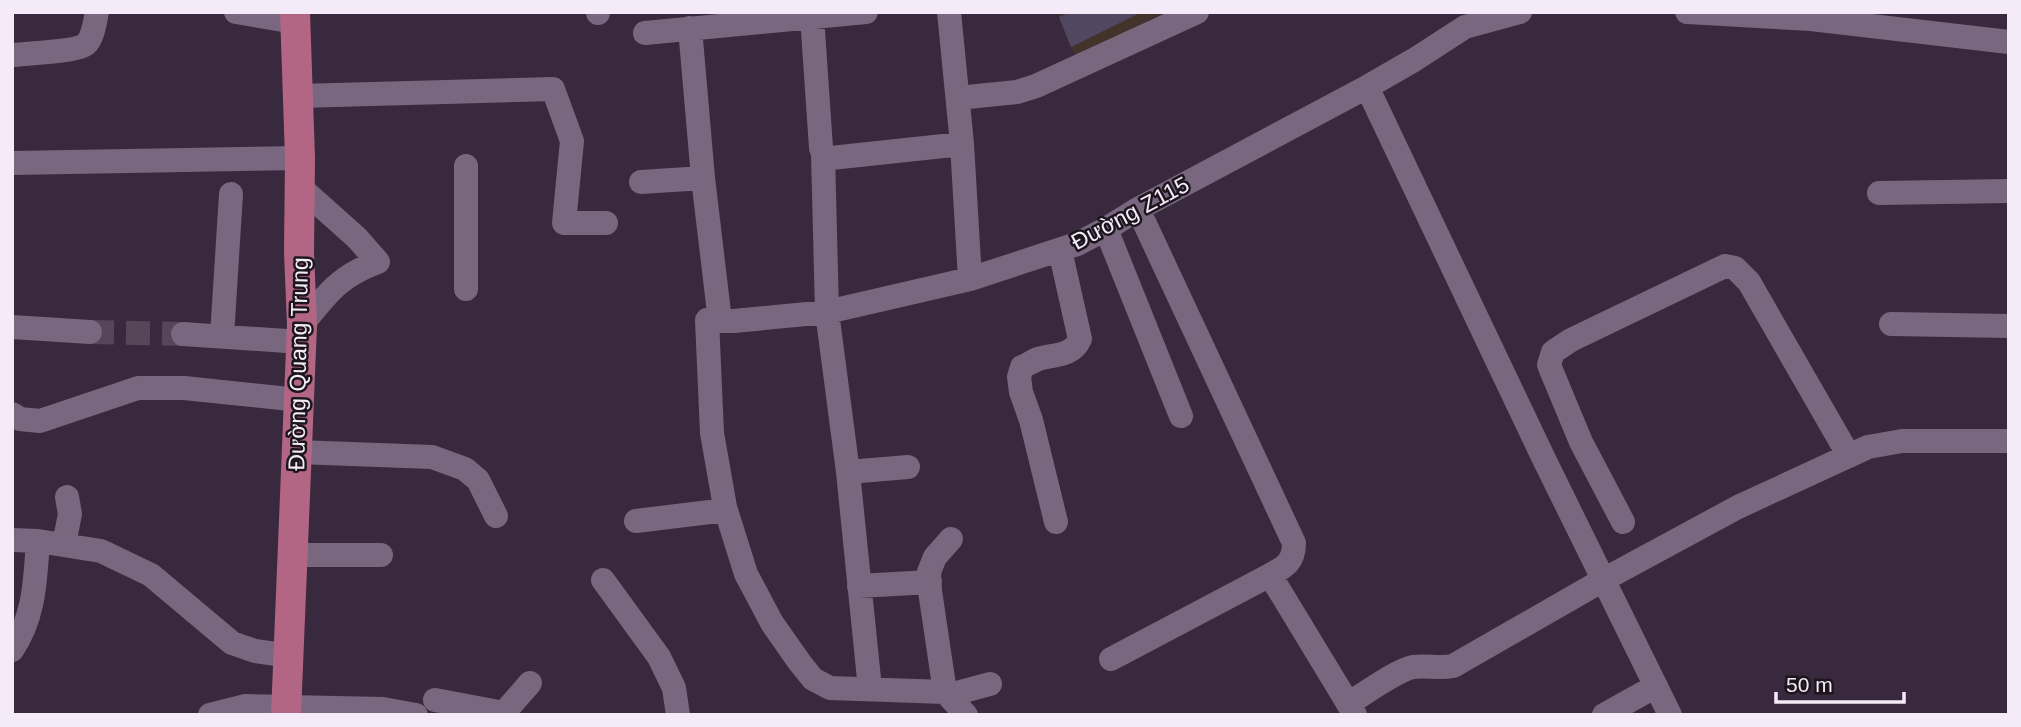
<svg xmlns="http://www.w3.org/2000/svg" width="2021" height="727" viewBox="0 0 2021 727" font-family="Helvetica,sans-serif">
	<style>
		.education { fill: #44332a }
		.building { fill: #524761 }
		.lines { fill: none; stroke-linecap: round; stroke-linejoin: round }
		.minor-tunnel { stroke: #55465a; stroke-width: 24; stroke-dasharray: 24 12; stroke-linecap: butt }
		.minor { stroke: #79677f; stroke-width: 24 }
		.major { stroke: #b26684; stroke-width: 30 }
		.labels { text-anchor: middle; stroke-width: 5; stroke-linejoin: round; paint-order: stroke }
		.street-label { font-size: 23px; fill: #f5eaf8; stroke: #1c151e }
	</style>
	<rect width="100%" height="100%" fill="#39293e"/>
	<!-- education -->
	<path class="education" d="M1058,12h106l-87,46 -9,-17z"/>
	<!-- building -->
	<path class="building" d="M1071,12h71l-71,35 -12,-30z"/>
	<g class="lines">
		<!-- minor-tunnel -->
		<path class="minor-tunnel" d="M90,332l93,2"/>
		<!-- minor -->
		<path class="minor" d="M236,12l59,10
			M598,12v1
			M949,12l13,132 8,135
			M1687,12l124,7 198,23
			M812,16l9,132 2,6 8,4 131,-14
			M690,28l13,150 17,143
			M645,33l221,-21
			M14,55c14,-2 63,-3 72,-11 7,-6 9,-23 11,-32
			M1367,87l176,370 127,258
			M298,96l255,-7 19,52 -8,82h42
			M958,98l59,-6 19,-6 161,-74
			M823,154l4,158 21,160 22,217
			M12,163l288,-5
			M466,166v123
			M641,182l62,-4
			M301,188l56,50 21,24c-39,14 -51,32 -76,63
			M1879,193l130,-2
			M1138,209l156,334c0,19 -9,24 -24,32l85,140
			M1106,229l75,187
			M1891,324l118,2
			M12,327l78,5
			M183,334l118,8
			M222,336l9,-142
			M12,414l8,5 20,2 98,-33h46l115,12
			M297,452l135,5 33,12 13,11 18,36
			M848,472l60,-5
			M636,521l90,-11
			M1056,522l-25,-102 -10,-28 -2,-15 3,-10c5,-2 11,-6 16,-8 16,-5 34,-2 42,-20l-20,-89
			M1623,522l-42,-80 -32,-77 4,-13 18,-12 154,-74 10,2 14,14 100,174
			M12,540l26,1 63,10 50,24 81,68 23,8 35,5
			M64,544l6,-30 -3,-17
			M293,555h88
			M603,580l56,77 15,31 4,27
			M859,586l71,-4
			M12,650c23,-34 23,-70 26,-109
			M1111,659l159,-84
			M945,692l-15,-101 -1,-19 6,-15 16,-18
			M949,695l41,-11
			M435,700l69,13
			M1348,704c16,-10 49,-34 65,-37 14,-2 26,2 40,-1l150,-86 135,-73 130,-60 34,-6h107
			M210,715l36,-9 137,3 33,6
			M502,715l28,-32
			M966,715l-21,-23 -115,-4 -17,-9 -13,-16 -28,-40 -26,-49 -21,-67 -13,-74 -5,-113 27,1 93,-9 143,-33 107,-35 29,-15 32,-20 229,-122 47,-27 51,-33 55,-15
			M1604,715l52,-29"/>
		<!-- major -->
		<path class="major" d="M286,715l16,-390 -3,-73 1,-94 -5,-146"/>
	</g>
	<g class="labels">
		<!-- street labels -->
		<g class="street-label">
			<text transform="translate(1130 213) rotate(-28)" y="8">Đường Z115</text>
			<text transform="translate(298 364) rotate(-89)" y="8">Đường Quang Trung</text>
		</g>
	</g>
	<!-- border -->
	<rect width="2021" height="727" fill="none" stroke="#f5eaf8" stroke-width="28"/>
	<!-- scale -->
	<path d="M1776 692v10h128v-10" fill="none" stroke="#f5eaf8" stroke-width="3.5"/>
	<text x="1786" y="692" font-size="21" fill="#f5eaf8" stroke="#1c151e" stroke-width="5" paint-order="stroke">50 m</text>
</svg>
